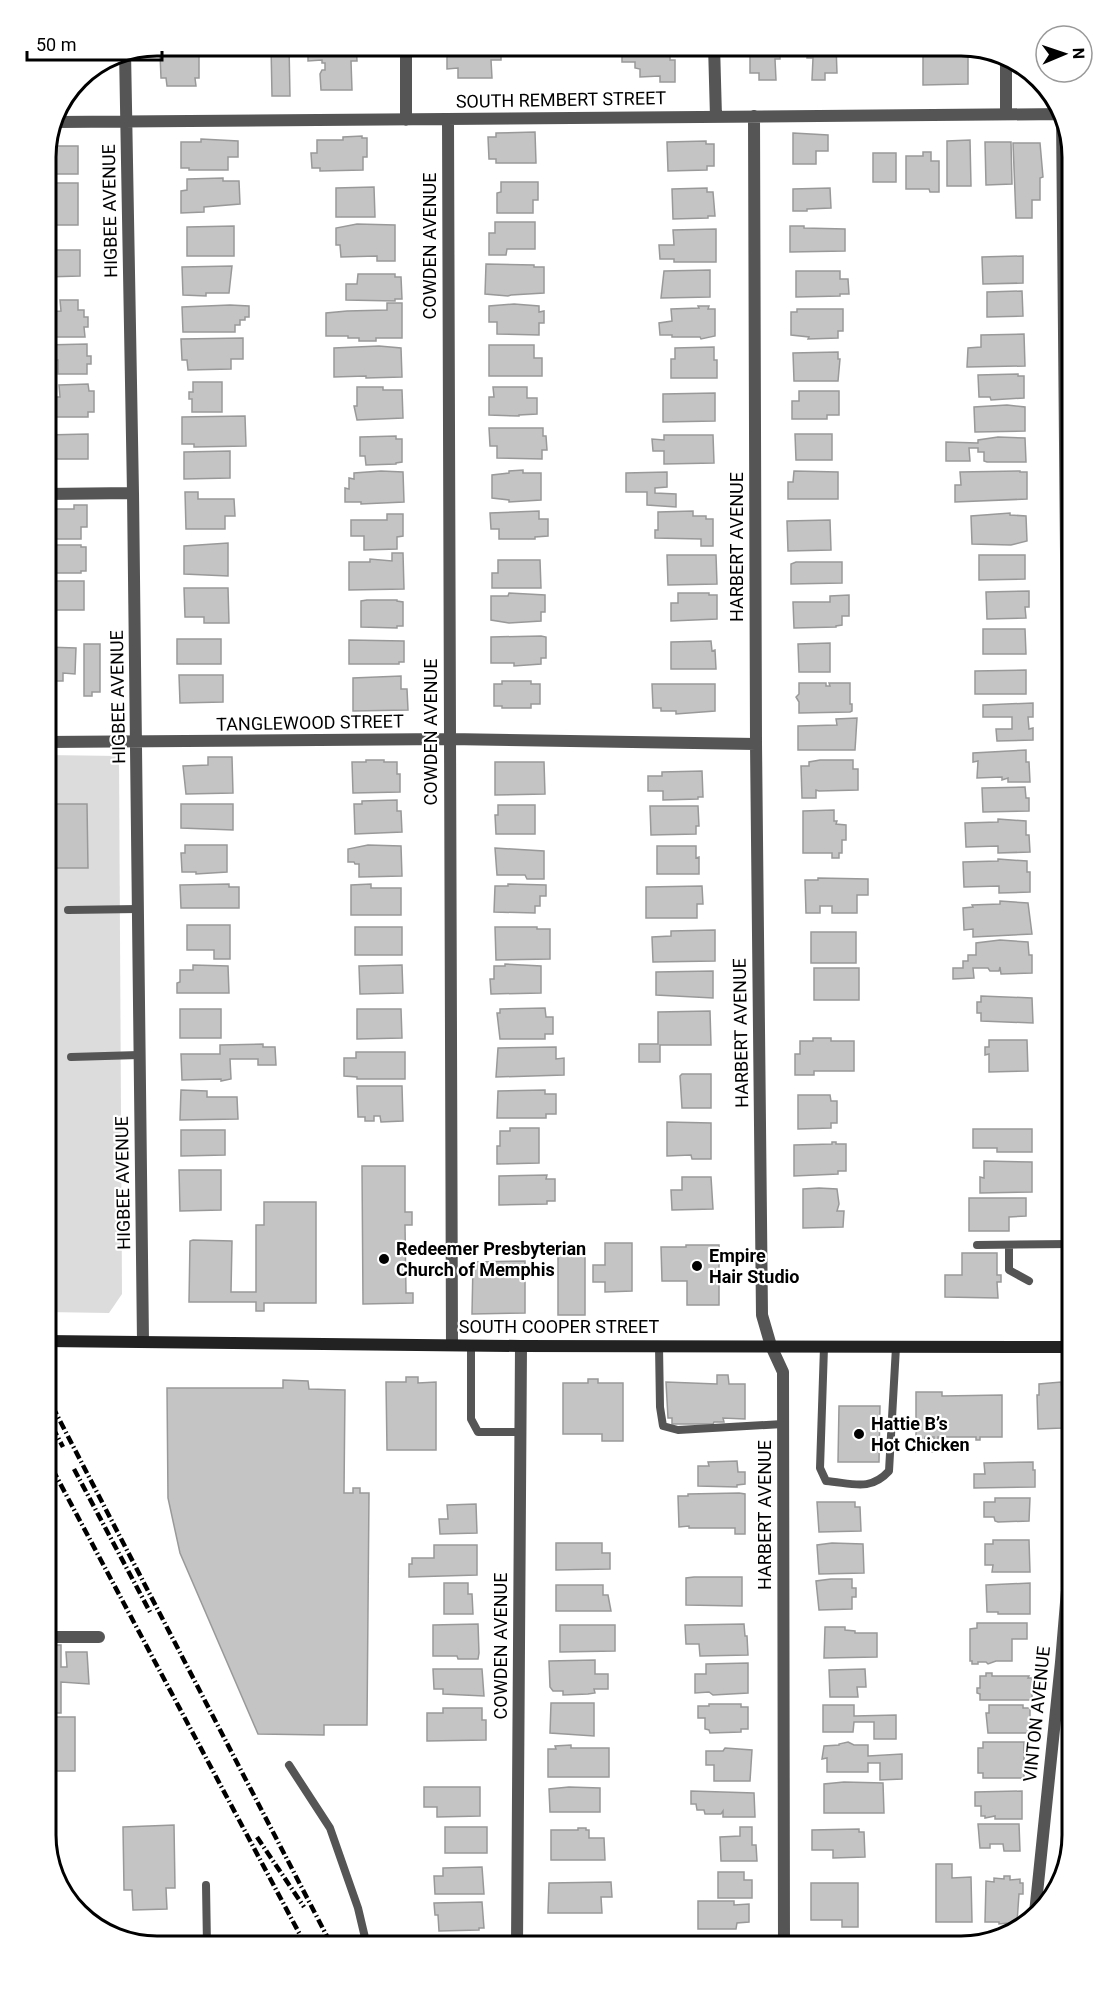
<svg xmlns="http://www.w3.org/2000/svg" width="1118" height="1991" viewBox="0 0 1118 1991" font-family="Roboto,sans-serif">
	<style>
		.green { fill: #dcdcdc }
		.building { fill: #c4c4c4; stroke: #999; stroke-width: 1.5 }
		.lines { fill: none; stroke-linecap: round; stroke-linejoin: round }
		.lane { stroke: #555; stroke-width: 8 }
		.street { stroke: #555; stroke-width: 12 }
		.secondary { stroke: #222; stroke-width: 12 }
		.rail { stroke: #000; stroke-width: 4.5; stroke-dasharray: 9 3 1.5 3; stroke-linecap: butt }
		.poi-dot { fill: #000; stroke: #fff; stroke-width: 2 }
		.labels { text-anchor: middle; stroke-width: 4.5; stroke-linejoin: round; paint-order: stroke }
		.street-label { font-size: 18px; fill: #000; stroke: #fff }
		.poi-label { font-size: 18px; font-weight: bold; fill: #000; stroke: #fff; text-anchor: start }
		.rim { fill: none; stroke: #000; stroke-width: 3 }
	</style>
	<rect width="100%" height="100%" fill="#fff"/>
	<!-- green -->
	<path class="green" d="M45,755l74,1 3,538 -13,19 -64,-1z"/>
	<!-- building -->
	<path class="building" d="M271,45h18l1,51h-18z
		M308,45h48l1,16h-6l1,29h-31l-1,-16 2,-4h3v-7h-3v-3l-14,1z
		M463,45h29v3l9,-1v13h-10l1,18h-34v-10l-11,1v-17l16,-1z
		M622,45h15v3l33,-2v14h5v22h-15v-6l-20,1v-8l-5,-1v-6h-13z
		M750,45h25v5h5v9h-5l1,21h-17v-7h-9z
		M784,45h19v6h-18z
		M813,45h23l1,28h-12v7h-13l1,-22h-6v-8h6z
		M925,45h37v4l-37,1z
		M167,51h28v4h4v23h-4l1,8h-29l-1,-8h-5l-1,-24h7z
		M923,55h45v29l-45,1z
		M535,132l1,31h-40v-4h-7l-1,-22h8v-4z
		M793,133l35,2v16h-12v13h-23z
		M362,136v2h5v19h-4v13l-43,1v-3h-8l-1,-15h6v-13h26v-3z
		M201,139l37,2v16h-10v13h-39v-2h-8v-26h20z
		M970,140l1,46h-24v-45z
		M706,141v3h8v22h-7v4l-39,1 -1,-29z
		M985,142h26l1,42 -26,1z
		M1013,143h27l3,34 -3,1v22h-8v18h-16z
		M49,146h29v28h-33v-21h4z
		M923,152h8v9h8v31h-9l-1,-3h-23v-33h17z
		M873,153h23v29h-23z
		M223,178v3h16l1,23 -36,3v5l-23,1v-22l6,-1v-11z
		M501,182h37v18h-5v13h-36v-20l4,-1z
		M51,183h27v42h-33v-37h6z
		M374,187l1,30h-39v-29z
		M707,188v4h6l2,24h-7v2l-35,1 -1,-30z
		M830,188l1,20 -24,1v2h-14v-22z
		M495,222h40v27h-28l-1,6h-17v-22h6z
		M357,224l38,1v36h-18v-5l-36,1 -1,-12h-4v-17z
		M234,226v30h-47v-29z
		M790,226h14v2l41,1v22l-55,1z
		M716,229v33h-42v-3h-14l-1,-14h15l-1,-15z
		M47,250h33v26l-35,1z
		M1023,256v27l-40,1 -1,-27z
		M486,264l48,1v2h10v26l-33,2 -3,1 -23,-2z
		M232,266l-3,27h-23v3l-23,-1 -1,-28z
		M710,270v27l-49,1 3,-27z
		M796,271h44v8h8l1,15h-9v2l-44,1z
		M358,274h37v3h6l1,22h-7v2l-49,-1v-16h11z
		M1022,291l1,25 -36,1v-25z
		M60,300h18v10h6v7h4v10h-4l1,10h-40v-25l16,-1z
		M387,303h15v35h-26v3h-17v-3h-11v-2h-22v-23l21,-2 40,-1z
		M514,304l25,2v6l5,-1v12h-5v12l-42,-1v-12h-8v-16z
		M230,305l19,1v11h-4v3h-5v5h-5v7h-52l-1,-25z
		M698,306h11l-1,3h7v27l-14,3 -1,-2h-28v-2h-12l-1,-12 13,-2 -1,-12 28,-1z
		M797,309h46v22h-5v7l-30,1 1,-2 -18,-2v-23h6z
		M1024,334l1,32 -58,1 1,-19 13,-1v-12z
		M243,338v21h-12v10l-43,1 -1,-10h-5l-1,-21z
		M87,344v12h4v8h-4v10h-29v-14h-13v-15z
		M489,345h45v13h8v18h-53z
		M379,346l22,2 1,29 -36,1v-2l-32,1v-29z
		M714,347v13h3v18h-46v-19h4v-11z
		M838,352v7h2l-2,22h-44l-1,-28z
		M1018,374v2h6v22l-33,2 -1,-3h-11l-1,-22z
		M193,382h29v30h-30v-13h-3v-7h4z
		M88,384l1,7h5v21h-6v5h-38v-20h10l-1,-12z
		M357,387h26v3h19l1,28 -46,2 -3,-14h3z
		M493,387h34v11h10v16l-18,1v1l-30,-1v-18h5z
		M799,391h40v24h-12v4h-35v-18h7z
		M715,393v28l-52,1v-28z
		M1007,405l18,2v24l-50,1 -1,-25z
		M245,416l1,30 -52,1v-3h-12v-27z
		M489,428h54v8h3l1,14h-5v9l-45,-1v-12h-7z
		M88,434v25h-42v-24z
		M795,434h37v26h-36z
		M664,435h49l1,28 -50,1v-13h-11l-1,-12 12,1z
		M396,436v3h6v23l-6,1v1l-30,1 -1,-9h-5v-19z
		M998,437l27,1 1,24h-39l-3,-1v-9h-6v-4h-9l1,13h-24v-19l32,1v-3z
		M230,451v27l-46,1v-27z
		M523,470v3h18v27l-32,2v-2l-17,-2v-23l17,-2v-2z
		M381,471l22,1 1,30 -43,2v-2h-16v-14l4,1v-11l5,1v-6z
		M794,471l44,1v27h-50v-17h5z
		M1020,471v1h7v27l-72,3v-17h6l-1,-13z
		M667,472v15l-12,1v5l21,1v13l-29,-2v-13h-21v-19z
		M185,492h13v7h36l1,17h-10v13h-39z
		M74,505h13v22h-6v12h-30v-2h-6v-28h29z
		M539,511v8h9v17l-13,1v2h-36v-10h-8l-1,-16z
		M693,511v5h13v3h7v27h-12v-7l-46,-1v-8h3v-18z
		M1010,513v2l16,1 1,25 -16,4 -39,-1 -1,-28z
		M387,514h16v22l-6,1v12l-33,1v-14h-13v-16h36z
		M830,520l1,30 -43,1 -1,-30z
		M228,543v33l-44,-2v-28z
		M45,545h36v2h5v24h-5v2h-33v-7h-3z
		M392,553h11l1,36 -55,1v-28h21v-3l22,2z
		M667,555h49l1,29 -49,1z
		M979,555h46v24l-46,1z
		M498,560h42l1,28h-49v-15h6z
		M796,562h46v21l-51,1v-20z
		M45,581h39v29h-38z
		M184,588h44l1,35h-25v-6h-19z
		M1029,591v16h-4l1,11 -39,1 -1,-27z
		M509,593l36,2v17h-4v9l-32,2 -18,-3v-24h17z
		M678,593h31v2h8v24l-46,2v-18h7z
		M849,595v21h-7v9l-6,1v1l-42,1 -1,-26h37v-6z
		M367,600h30v1l6,1v24h-6v2l-36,-1v-26z
		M983,629h42l1,25h-43z
		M541,636l5,1v21h-5v6l-27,2v-3h-23v-26z
		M177,639h44v25h-44z
		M349,640l55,1v21h-5v2h-50z
		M711,641l1,10 3,-1 1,19h-45v-27z
		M830,643v29h-31l-1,-28z
		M84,644h16v48h-8v4h-8z
		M45,647l31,1 -1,26 -12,-1v8h-18z
		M1026,670v24h-51v-23z
		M179,675h44v27l-43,1z
		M401,676v13h6l1,21 -55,1v-33z
		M502,681h29v3h9v20h-9v4h-29v-2h-8v-22h8z
		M799,683h27v3h4l-1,-3h21v21h2v7l-2,1 -51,1v-11l-3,-5 3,-3z
		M652,684h63v27l-39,3v-3h-15v-3h-8z
		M1033,703v14h-5l1,12 4,-1v12l-36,1 -1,-12h16v-12h-29v-12z
		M857,718l-2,32h-57v-24l39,-1 -1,-6z
		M1026,750v12h3l1,20h-22v-4l-6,2v-3l-25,1 1,-17 -5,1v-9z
		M208,757h24l1,36 -47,1 -3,-28 25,-1z
		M366,760h18v2h13v12h3v18l-47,1 -1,-31h14z
		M820,760h33v9h5v21l-39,1 -3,-1v8h-14l-1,-32h8v-4z
		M495,762h49l1,32 -50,1z
		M702,771l1,26h-5v2l-35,1v-9h-15v-15h14v-4z
		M1025,787l1,11h3v13l-46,1 -1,-24z
		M397,800v11h4l1,21 -47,2 -1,-30h8v-3z
		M45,804h42l1,64h-43z
		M181,804h52v26l-52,-2z
		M498,805h37v29h-39l-1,-19h3z
		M650,806h48l1,20h-3v8l-45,1z
		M834,810v11h3l-1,3 10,1v15h-4v13h-3v5h-7v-5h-29v-42z
		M998,819l28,2v14h3l1,17 -32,1v-7l-32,1 -1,-24 33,-1z
		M185,845h42v27l-31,2v-2h-14l-1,-19h4z
		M368,845l33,1 1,30 -43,1v-13h-4l-1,-2h-6v-13z
		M657,846h39v12l3,-1v17h-42z
		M495,848l49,3v28h-17l-2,-4h-28z
		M998,859l29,2v11h3v20l-31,1v-7l-35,1 -1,-25 35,-1z
		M818,878l50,1v16h-11v18h-25v-7h-12v7h-14l-1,-33h13z
		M229,884v3h10v21h-58l-1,-23z
		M371,884v4h30v27h-50v-30z
		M508,884l38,1v11h-6v10h-5v7l-41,-1 1,-26h13z
		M702,886l1,18h-6v14h-51v-31z
		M1000,901l28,2 4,31 -59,3v-8l-9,1 -1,-22 10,-1 -1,-2 28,-1z
		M187,925h43v34h-16v-9h-27z
		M355,927h47v28h-47z
		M495,927h42v2h13v30l-54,1z
		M715,930v31l-62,1 -1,-25 19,-1v-5z
		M811,932h45v31h-45z
		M1000,940l28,2 1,13h3v18l-31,1 -1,-7 -1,4h-9l-2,-3h-15l1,10 -21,1v-11h10v-7h5v-6h8v-12z
		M505,964l36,2v27l-50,1 -1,-15h4v-13h11z
		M193,965l35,1 1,27h-52v-10l3,-1v-12h13z
		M402,965l1,28 -43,1 -1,-28z
		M814,968h45v32h-45z
		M713,971v27l-57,-3v-23z
		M981,996l51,2 1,25 -52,-2v-8h-4v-11h4z
		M545,1008l1,9h7v17h-8v5h-45l-3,-26h3v-4z
		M180,1009h41v29h-41z
		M357,1009h44l1,29 -45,1z
		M710,1011l1,34h-51v17h-21v-18h19v-32z
		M813,1038h18v3h23v30h-40v4h-19v-21h5v-13h13z
		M989,1040h38l1,31 -39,1v-18l-4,1v-8h4z
		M263,1044v3h12l1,18h-18v-6h-28l1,20 -10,2v-2l-39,1 -1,-26h39v-9z
		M556,1047v12l8,-1v17l-68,2 2,-29z
		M356,1052h49v27h-48v-2l-13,-1v-18h12z
		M682,1074h29v34h-29l-2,-32z
		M357,1086h45l1,35 -22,1 -1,-6h-6v5h-9v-4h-7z
		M181,1090l26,1v6h30l1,22 -58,1z
		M545,1090v4h11v20h-10v4h-49l1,-27z
		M798,1095h32l1,6h6v22h-6v5l-33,1z
		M667,1122l44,1v36h-19l-1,-4 -24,1z
		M510,1128h29v35l-42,1v-18h3v-15h10z
		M973,1129h59v23h-35v-4h-24z
		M181,1130h44v25l-44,1z
		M832,1142h4v2h10v27h-8v3l-44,2v-31l38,-1z
		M984,1161l48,1v30l-52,1v-16l4,1z
		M362,1166h43v46h7v13h-7l1,68h7v10l-50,1z
		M179,1170h42v40l-41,1z
		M547,1175l-1,4h9v22h-8v3l-48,1v-29z
		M682,1177h29l2,32 -41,1 -1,-20h11z
		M819,1188l18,1 2,15 -2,7h7l-1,16 -40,1v-39z
		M969,1198h57v18l-17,1v14h-40z
		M264,1202h52v101h-52v8h-8v-9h-67l1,-61 3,-1 39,1 -1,51h25v-67h8z
		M605,1243h27v48l-27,1v-10h-12v-17h12z
		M686,1245h33v60h-32v-24h-25l-1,-34h25z
		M962,1253h35v22h4v7h-4l1,16 -53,-1v-22h17z
		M558,1254h27v61h-27z
		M525,1261v52l-53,1 1,-52z
		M717,1375h11l1,9h16v35l-22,-1 1,4h-10l-1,2h-41v-6h-4l-2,-36 51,2z
		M406,1377h12v6l18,-1v68h-49l-1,-68h20z
		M588,1379h10v4h25v58h-21v-7h-39v-51h25z
		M283,1380l25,1 1,8 36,1 -1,103h9v-5h7v5h9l-2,232h-43v10l-66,-1 -78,-181 -12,-55 -1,-110h116z
		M1061,1382l2,14 -1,32 -24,1 -1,-34h2v-11z
		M916,1392h26v4l60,-1v42h-22v3h-4v-3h-38v3h-4v-3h-9v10h11v5h-20z
		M839,1406h41l-1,56h-41z
		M737,1461l1,11h7v12l-8,1v2l-39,-1v-20h11l-1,-4z
		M1033,1462v8h2v17l-61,1v-14h11l-1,-11z
		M739,1493l6,1v40h-10v-6h-46v-2l-10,1 -1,-31h10v-2z
		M995,1498h35l-1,23 -31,1 -3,-1 -1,-4h-10v-15h11z
		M817,1502h38v5h5l1,24 -42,1z
		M476,1504l1,29 -37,1 -1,-15h9l-1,-14z
		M993,1540h36l1,32h-38l1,-7h-8v-21h8z
		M556,1543h46v10h8v16l-54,1z
		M832,1543l31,1 1,29 -45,1 -2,-29z
		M434,1545h43v30l-68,2v-13h3v-6h22z
		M694,1577h48v29l-56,-1v-27z
		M831,1579h21v9h4v9h-4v12l-33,1 -3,-29z
		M444,1583h24v11h4l1,20h-29z
		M1030,1583v31h-32v-2h-11l-1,-27z
		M556,1585h47v10h5l3,16h-55z
		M977,1623h50v16h-15v22h-16l-8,3 -2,-2h-8v2h-6v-3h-2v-32l7,-1z
		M478,1624l1,29 -1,6h-20l-1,-3h-24v-31z
		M744,1624l1,12h2l1,19 -48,1 -1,-12h-13l-1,-19z
		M560,1625h55v26l-55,1z
		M825,1627h20v3l10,1v2h22v24l-53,1z
		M45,1645h16v22h6l-1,-15h21l2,32 -28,-2v31h-16z
		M595,1660v14h13v15h-14l1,4 -7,1 -25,1v-4h-10l-3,-4 -1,-26z
		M748,1663v30l-35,2 -4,-3 -14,1v-19h11v-10z
		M433,1669h49l2,27 -41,-2v-5h-9z
		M865,1669l1,18h-9l1,10h-28l-1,-27z
		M986,1673h6v3h37l-1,2h4v22h-52v-6l-3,-1v-5h3v-12h6z
		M551,1703h43v33l-44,-3z
		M709,1704h32v3h7v22h-7v3l-31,1 -1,-3 -4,-1v-11h-7v-12h11z
		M823,1705h31v11l42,-1v24h-22v-17h-20l-1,10h-30z
		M989,1705h34v3h7v25h-42l-2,-20h3z
		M443,1708h39v12h4v20l-59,1v-28h16z
		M45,1717h30v54h-30z
		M848,1742l6,3h14v11l34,-2v25l-22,1v-17h-12v9h-41v-14l-5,1 2,-13 15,-1v-1z
		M983,1742h41v36h-41v-5h-5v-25h5z
		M571,1745v3h38v29h-61v-28h8l-1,-3z
		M725,1748l27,2 -2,31h-36v-16h-8v-14h17z
		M844,1782l39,1 1,30h-60v-29z
		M424,1787h56v29l-43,1v-10h-13z
		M569,1787l31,1v24h-50l-1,-23z
		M691,1791l63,2 1,24h-32v-6l-2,3h-16l-1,-4h-7l-1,-6h-5z
		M1022,1791v28h-27v-3l-10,2v-2h-4v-10h-6v-14z
		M978,1824h41l1,27h-16l-1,-7h-13v4h-10z
		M174,1825l1,63h-9l1,21 -34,1 -1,-20h-8l-1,-63z
		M445,1827h42v26h-42z
		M740,1827h12v18h4l1,16h-36l-1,-24 20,-1z
		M578,1828h8v2h3v8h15l1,22h-54v-30h27z
		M859,1829v3h5l1,25 -32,1v-8h-21v-20z
		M936,1864h16v14l19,-1 1,45h-36z
		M482,1867l2,27h-49l-1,-18h9v-8z
		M718,1872h26v8h8v18h-34z
		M1004,1876h6v4l10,-1v4h3v11h-4l-2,28 -18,2v-2h-14l1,-41 8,1v-4l10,1z
		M1054,1879l6,1 -7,17z
		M611,1882l1,15h-11l1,16h-54l1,-30z
		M811,1883h47v44h-16v-7h-31z
		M698,1901h36v4l15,-1v18l-12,1 -1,6h-38z
		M482,1902l2,26h-5v2l-40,1 -1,-16h-3l-1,-12z"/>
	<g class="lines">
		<!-- lane -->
		<path class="lane" d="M68,910l70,-1
			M71,1057l68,-2
			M977,1245l94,-1
			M1009,1245v25l20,11
			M471,1345v74l7,13h42
			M659,1346l1,61 3,19 15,4 105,-6
			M824,1347l-4,121 6,13c26,2 44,11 63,-10l7,-124
			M289,1765l41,63 28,80 9,38
			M206,1885l1,61"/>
		<!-- street -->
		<path class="street" d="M406,45v75
			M714,45l2,72
			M125,51l8,442 10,849
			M1006,58v55
			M1062,114l11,1208
			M754,116l2,628 6,571 9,31 12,26 1,574
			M448,119l4,1226
			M57,122l1008,-8
			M45,494l88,-1
			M45,742l404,-3 307,5
			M45,1637h54
			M1035,1913l26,-251 12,-143
			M517,1946l4,-600"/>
		<!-- secondary -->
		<path class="secondary" d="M45,1341l476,5 552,1"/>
		<!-- rail -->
		<path class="rail" d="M45,1392l287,554
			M45,1413l18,34
			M45,1455l261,491
			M74,1469l76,143
			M257,1837l47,70"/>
	</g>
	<!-- markers -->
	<g class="poi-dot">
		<circle cx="384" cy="1259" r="6"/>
		<circle cx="697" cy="1266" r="6"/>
		<circle cx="859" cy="1434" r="6"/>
	</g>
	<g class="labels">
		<!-- street labels -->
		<g class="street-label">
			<text transform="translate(561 100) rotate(-1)" y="6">SOUTH REMBERT STREET</text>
			<text transform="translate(110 211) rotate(-91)" y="6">HIGBEE AVENUE</text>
			<text transform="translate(430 246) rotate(-90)" y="6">COWDEN AVENUE</text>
			<text transform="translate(737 547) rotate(-90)" y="6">HARBERT AVENUE</text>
			<text transform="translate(118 697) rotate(-91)" y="6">HIGBEE AVENUE</text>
			<text transform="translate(310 723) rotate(-1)" y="6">TANGLEWOOD STREET</text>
			<text transform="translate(431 732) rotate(-90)" y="6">COWDEN AVENUE</text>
			<text transform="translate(741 1033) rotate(-91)" y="6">HARBERT AVENUE</text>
			<text transform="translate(123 1183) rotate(-91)" y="6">HIGBEE AVENUE</text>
			<text x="559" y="1333">SOUTH COOPER STREET</text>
			<text transform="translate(765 1515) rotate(-90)" y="6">HARBERT AVENUE</text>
			<text transform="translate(501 1646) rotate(-90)" y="6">COWDEN AVENUE</text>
			<text transform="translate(1037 1714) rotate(-84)" y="6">VINTON AVENUE</text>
		</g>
		<!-- poi labels -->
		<g class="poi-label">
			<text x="396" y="1255">Redeemer Presbyterian<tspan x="396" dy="21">Church of Memphis</tspan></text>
			<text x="709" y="1262">Empire<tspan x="709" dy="21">Hair Studio</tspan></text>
			<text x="871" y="1430">Hattie B’s<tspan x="871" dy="21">Hot Chicken</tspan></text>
		</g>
	</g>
	<!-- crop -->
	<path d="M0 0H1118V1991H0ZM157 56H961A101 101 0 0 1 1062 157V1835A101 101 0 0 1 961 1936H157A101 101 0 0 1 56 1835V157A101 101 0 0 1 157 56Z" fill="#fff" fill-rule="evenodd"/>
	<path class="rim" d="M157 56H961A101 101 0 0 1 1062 157V1835A101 101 0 0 1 961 1936H157A101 101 0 0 1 56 1835V157A101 101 0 0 1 157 56Z"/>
	<!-- north arrow -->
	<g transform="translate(1064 54) rotate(88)"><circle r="28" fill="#ffffff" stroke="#999999" stroke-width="1.5"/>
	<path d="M0-4.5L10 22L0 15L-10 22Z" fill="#000000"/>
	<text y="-9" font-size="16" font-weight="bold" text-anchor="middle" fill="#000000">N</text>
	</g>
	<!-- scale -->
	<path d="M27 51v9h135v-9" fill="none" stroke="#000000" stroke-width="3"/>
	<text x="36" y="51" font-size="18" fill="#000000" stroke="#ffffff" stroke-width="4.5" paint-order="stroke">50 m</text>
</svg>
